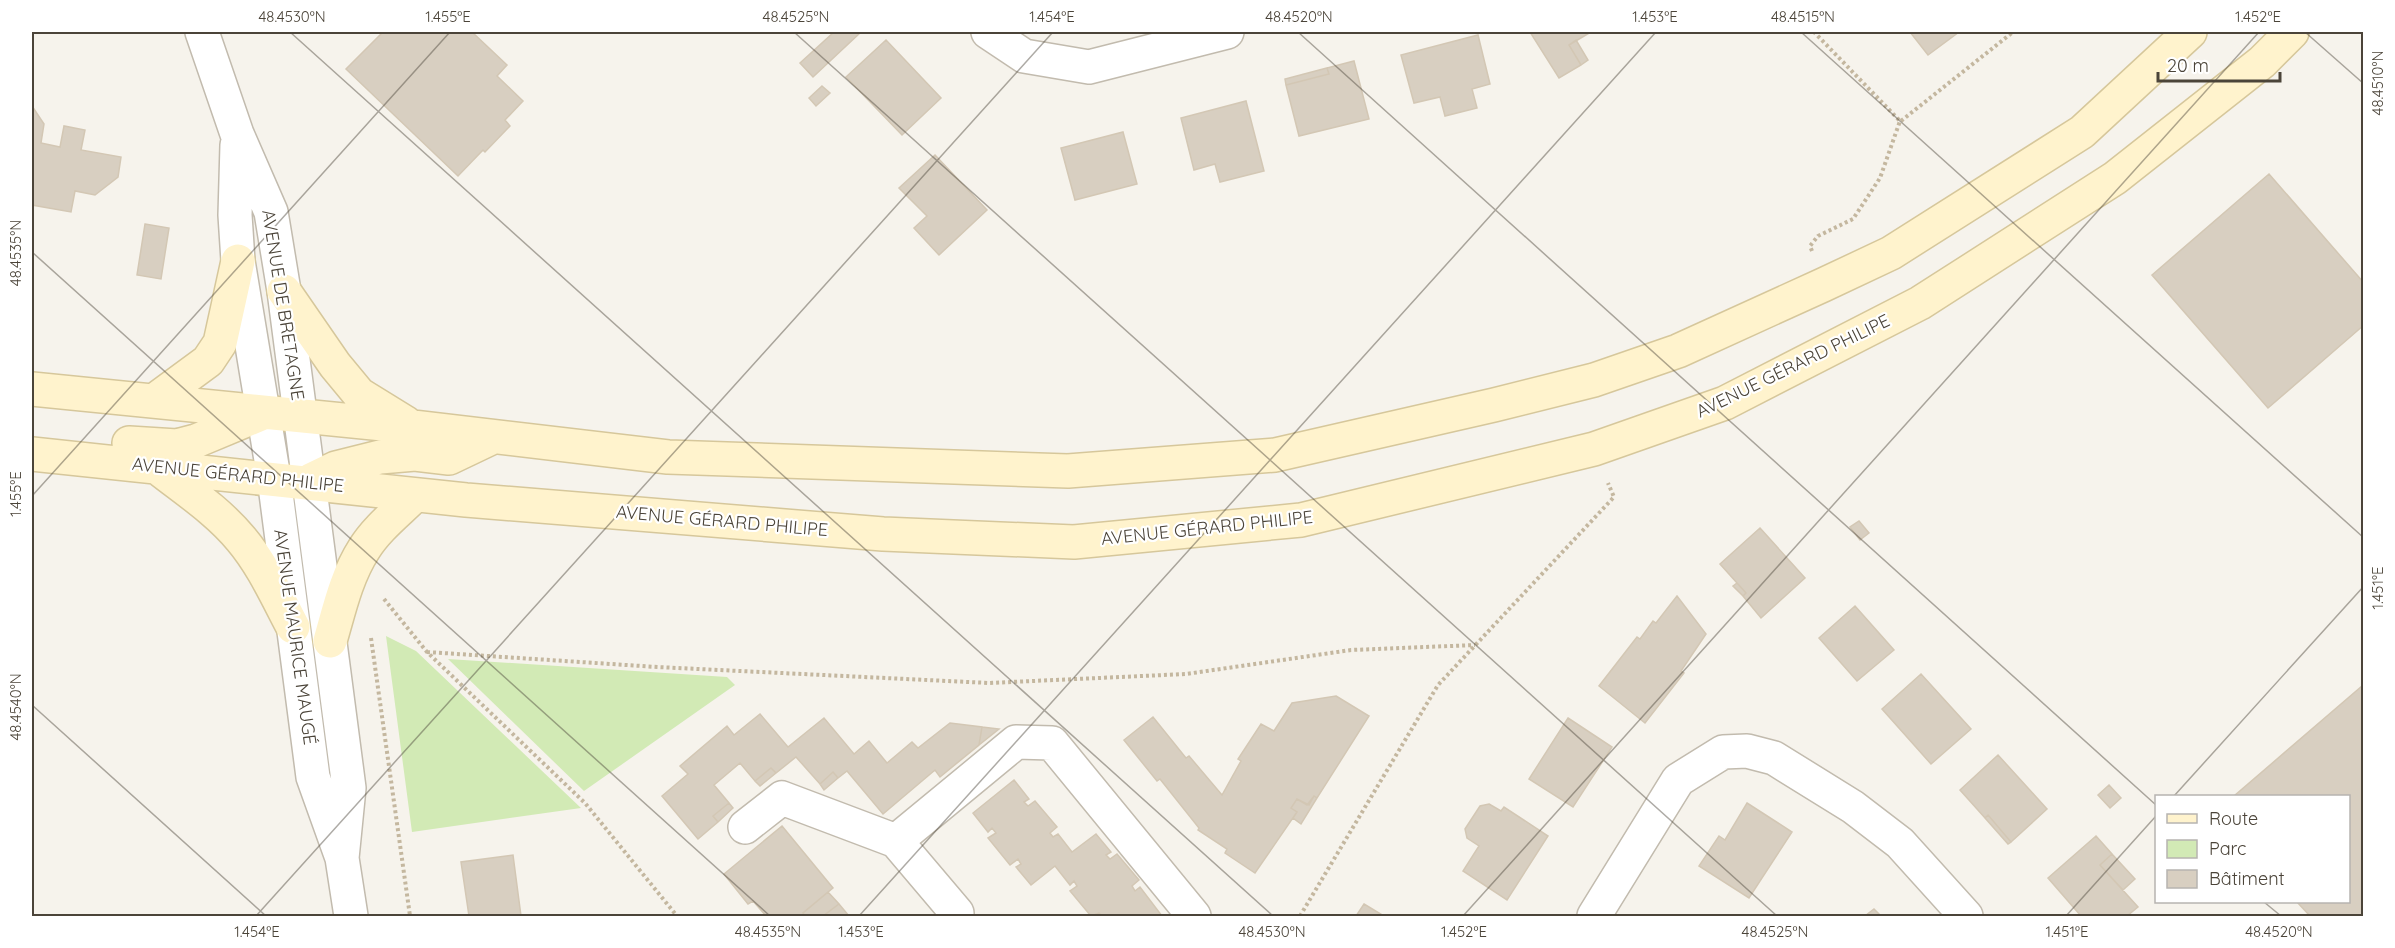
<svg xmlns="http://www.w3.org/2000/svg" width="2395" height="948" viewBox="0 0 2395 948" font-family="Quicksand,sans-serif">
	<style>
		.green { fill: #d2eab5 }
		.building { fill: #d8cfc1; stroke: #d3c7b4; stroke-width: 1.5 }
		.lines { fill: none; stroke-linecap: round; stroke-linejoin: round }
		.street-casing { stroke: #c2bbae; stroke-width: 36 }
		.secondary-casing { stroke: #d6c79b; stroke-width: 36 }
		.path { stroke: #c4b79f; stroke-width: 4; stroke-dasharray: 3 3; stroke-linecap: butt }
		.street { stroke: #fff; stroke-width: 33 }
		.secondary { stroke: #fff3cd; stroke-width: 33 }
		.ticks { fill: none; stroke: #4b4439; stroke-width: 1.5; stroke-opacity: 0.45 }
		.labels { text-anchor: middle; stroke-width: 4.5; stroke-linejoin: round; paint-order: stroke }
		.street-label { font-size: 18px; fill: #4b4439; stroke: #fff }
		.neatline { fill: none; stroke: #4b4439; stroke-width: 2 }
		.ticks-label { font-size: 15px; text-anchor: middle; fill: #4b4439 }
	</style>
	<rect width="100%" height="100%" fill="#f6f3ec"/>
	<!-- green -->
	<path class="green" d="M386,636l30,15 165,157 -169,24z
		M448,659l279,18 8,8 -151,106z"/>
	<!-- building -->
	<path class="building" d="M383,32h89l35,33 -10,11 26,25 -18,19 5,6 -25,26 -2,-2 -25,26 -112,-107z
		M834,32h27l-48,45 -13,-14z
		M1530,32h61l-22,13 12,20 -22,13z
		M1910,32h49l-31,23z
		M1478,35l12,49 -18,5 5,19 -32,8 -5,-19 -26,6 -13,-48z
		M886,40l55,58 -39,37 -56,-58z
		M1576,40l12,20 -7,5 -12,-20z
		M1354,61l15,58 -70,17 -13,-51 43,-11 -2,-6z
		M1327,68l2,6 -43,11 -1,-6z
		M822,86l8,7 -14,13 -7,-8z
		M1246,101l18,70 -44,11 -5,-18 -21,6 -13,-52z
		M32,106l12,18 -3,19 19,4 4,-21 21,4 -4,20 40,7 -3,20 -23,18 -20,-4 -4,21 -39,-7z
		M1123,132l14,52 -62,16 -14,-52z
		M935,155l52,55 -48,45 -25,-27 13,-12 -28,-28z
		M2269,174l95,109v42l-96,83 -116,-133z
		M145,224l24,4 -8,51 -24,-4z
		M1859,521l10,12 -9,7 -10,-13z
		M1760,528l45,50 -44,40 -18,-22 3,-3 -26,-29z
		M1737,583l9,10 -3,3 -10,-10z
		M1677,596l29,38 -25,37 3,2 -39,50 -46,-37 38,-49 3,2 13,-18 3,2z
		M1855,606l39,44 -37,31 -38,-43z
		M1921,674l50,55 -40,35 -49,-55z
		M2362,686l2,2v228h-54l-13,-14h51v-106h-114z
		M1336,696l33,20 -52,82 -3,-2 -7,9 -10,-6 -6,9 6,4 -42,61 -30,-20 2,-4 -29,-19 1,-2 -39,-49 -3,2 -33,-41 29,-23 33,41 3,-2 33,39 19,-34 -3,-2 23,-35 13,7 18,-28z
		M760,714l28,33 36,-29 30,36 15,-13 18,22 25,-21 6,6 32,-25 32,4 -3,18 -39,32 -5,-7 -52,44 -36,-43 -9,7 -5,-6 -13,12 -24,-27 -20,16 -5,-5 -16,13 -15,-18 -26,22 15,18 -16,13 5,6 -20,17 -36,-43 26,-22 -8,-8 47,-40 7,9z
		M1568,718l44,29 -39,60 -44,-28z
		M982,727l17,2 -20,16z
		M1998,755l49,54 -36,33 -23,-27 -3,3 -25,-28z
		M771,768l5,5 -16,13 -5,-5z
		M833,772l5,6 -14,12 -4,-6z
		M1014,780l15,19 -5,3 4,4 7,-5 22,26 -7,6 3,4 5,-3 14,18 24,-18 15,18 -5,3 4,4 7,-5 22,26 -7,6 3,5 5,-4 22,29h-60l-3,-3 -8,3 -21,-25 7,-5 -3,-5 -4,4 -15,-19 -24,19 -15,-18 5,-3 -3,-5 -8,6 -22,-27 8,-5 -4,-5 -4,4 -15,-19z
		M2109,785l12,13 -11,10 -12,-13z
		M1314,796l3,2 -16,26 -8,-6 4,-6 -6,-4 6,-9 12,6z
		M729,803l4,5 -15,14 -5,-6z
		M1747,803l45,29 -43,66 -50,-32 20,-30 6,4z
		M1489,804l12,7 3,-4 44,29 -41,64 -44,-29 16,-25 -12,-8 -2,-9 15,-23z
		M1988,815l23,27 -3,2 -23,-26z
		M782,826l51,62 -30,25 2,3h-39l-13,-15 -5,3 -24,-30z
		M2096,836l16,18 -12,11 38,42 -11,9h-46l-33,-38z
		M2112,854l23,25 -12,11 -23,-25z
		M513,855l8,61h-52l-8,-54z
		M828,892l11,12 -16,12h-18l-2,-3z
		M839,904l10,12h-26z
		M1364,904l20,12h-28z
		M1874,909l7,7h-16z"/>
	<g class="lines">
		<defs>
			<path id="street" d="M202,32l35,102 34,78 13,79 65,497 -7,70
				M988,32l36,24 65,11 138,-35
				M237,145l-2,70 3,46 36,217 39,299 29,81 9,58
				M745,827l37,-29 114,43 61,72
				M896,841l120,-99 36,1 142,173
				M1594,916l84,-136 45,-28 24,-1 27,7 79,49 47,36 66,73"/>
			<path id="secondary" d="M284,291l51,74 24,29 47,29
				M32,389l381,38 255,30 400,14 207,-16 219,-50 100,-25 84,-29 145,-66 68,-32 191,-121 108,-100
				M155,400l53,-39 12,-18 18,-82
				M129,443l48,3 19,-5 67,-28
				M32,454l434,46 417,34 191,8 227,-22 293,-71 131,-46 195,-100 195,-125 147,-116 30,-30
				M158,468c28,22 60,43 83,71 22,26 36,58 52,88
				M311,480l25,-12 44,-11 35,-3 34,4 44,-21
				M330,641c9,-31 16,-64 34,-92 13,-21 34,-37 51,-54"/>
		</defs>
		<!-- street casing -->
		<use href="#street" class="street-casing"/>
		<!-- secondary casing -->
		<use href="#secondary" class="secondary-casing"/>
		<!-- path -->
		<path class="path" d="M1901,121l112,-89
			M1812,251l-2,-5 8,-10 35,-17 27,-41 20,-57 -86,-89
			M384,599l43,53 158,151 92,113
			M371,638l39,278
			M427,652l230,15 332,16 197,-9 165,-24 124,-5
			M1300,916l138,-231 176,-188 -6,-14"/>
		<!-- street -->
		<use href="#street" class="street"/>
		<!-- secondary -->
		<use href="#secondary" class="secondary"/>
	</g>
	<!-- ticks -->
	<path class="ticks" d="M290,32l983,884M794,32l983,884M1298,32l858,773M1801,32l563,506M2305,32l59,52M32,252l738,664M32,496l418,-464M32,705l234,211M2174,796l190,-210M2264,902l17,14M256,916l797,-884M859,916l797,-884M1463,916l796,-884M2066,916l90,-100"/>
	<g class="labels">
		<!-- street labels -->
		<g class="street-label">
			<text transform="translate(283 305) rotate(81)" y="6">AVENUE DE BRETAGNE</text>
			<text transform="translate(1793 366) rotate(-26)" y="6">AVENUE GÉRARD PHILIPE</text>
			<text transform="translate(238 475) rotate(6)" y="6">AVENUE GÉRARD PHILIPE</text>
			<text transform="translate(722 521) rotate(5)" y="6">AVENUE GÉRARD PHILIPE</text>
			<text transform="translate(1207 528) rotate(-6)" y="6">AVENUE GÉRARD PHILIPE</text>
			<text transform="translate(295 637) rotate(82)" y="6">AVENUE MAURICE MAUGÉ</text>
		</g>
	</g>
	<!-- border -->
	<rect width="2395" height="948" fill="none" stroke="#ffffff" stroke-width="66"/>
	<!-- legend -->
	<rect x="2155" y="795" width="195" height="108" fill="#ffffff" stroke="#b7b4b0" stroke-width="1.5"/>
	<rect x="2167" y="814" width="30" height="9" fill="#fff3cd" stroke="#b7b4b0" stroke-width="1.5"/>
	<text x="2209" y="825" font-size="18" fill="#4b4439">Route</text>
	<rect x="2167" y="840" width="30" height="18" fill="#d2eab5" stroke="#b7b4b0" stroke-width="1.5"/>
	<text x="2209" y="855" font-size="18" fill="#4b4439">Parc</text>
	<rect x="2167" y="870" width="30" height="18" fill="#d8cfc1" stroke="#b7b4b0" stroke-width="1.5"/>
	<text x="2209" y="885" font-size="18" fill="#4b4439">Bâtiment</text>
	<!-- scale -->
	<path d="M2158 72v9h122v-9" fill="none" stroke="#4b4439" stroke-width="3"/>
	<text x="2167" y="72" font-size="18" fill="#4b4439" stroke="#ffffff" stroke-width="4.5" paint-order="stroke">20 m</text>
	<rect x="33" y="33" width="2329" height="882" class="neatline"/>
	<g class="ticks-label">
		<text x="292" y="22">48.4530°N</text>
		<text x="448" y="22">1.455°E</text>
		<text x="796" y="22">48.4525°N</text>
		<text x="1052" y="22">1.454°E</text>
		<text x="1299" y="22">48.4520°N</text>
		<text x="1655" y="22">1.453°E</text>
		<text x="1803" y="22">48.4515°N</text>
		<text x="2258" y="22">1.452°E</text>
		<text transform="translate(2378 83) rotate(-90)" y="5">48.4510°N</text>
		<text transform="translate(16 253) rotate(-90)" y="5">48.4535°N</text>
		<text transform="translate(16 494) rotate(-90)" y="5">1.455°E</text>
		<text transform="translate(2378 588) rotate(-90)" y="5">1.451°E</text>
		<text transform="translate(16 707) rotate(-90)" y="5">48.4540°N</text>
		<text x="257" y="937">1.454°E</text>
		<text x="768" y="937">48.4535°N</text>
		<text x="861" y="937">1.453°E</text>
		<text x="1272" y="937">48.4530°N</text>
		<text x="1464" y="937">1.452°E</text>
		<text x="1775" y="937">48.4525°N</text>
		<text x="2067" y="937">1.451°E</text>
		<text x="2279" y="937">48.4520°N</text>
	</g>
</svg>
